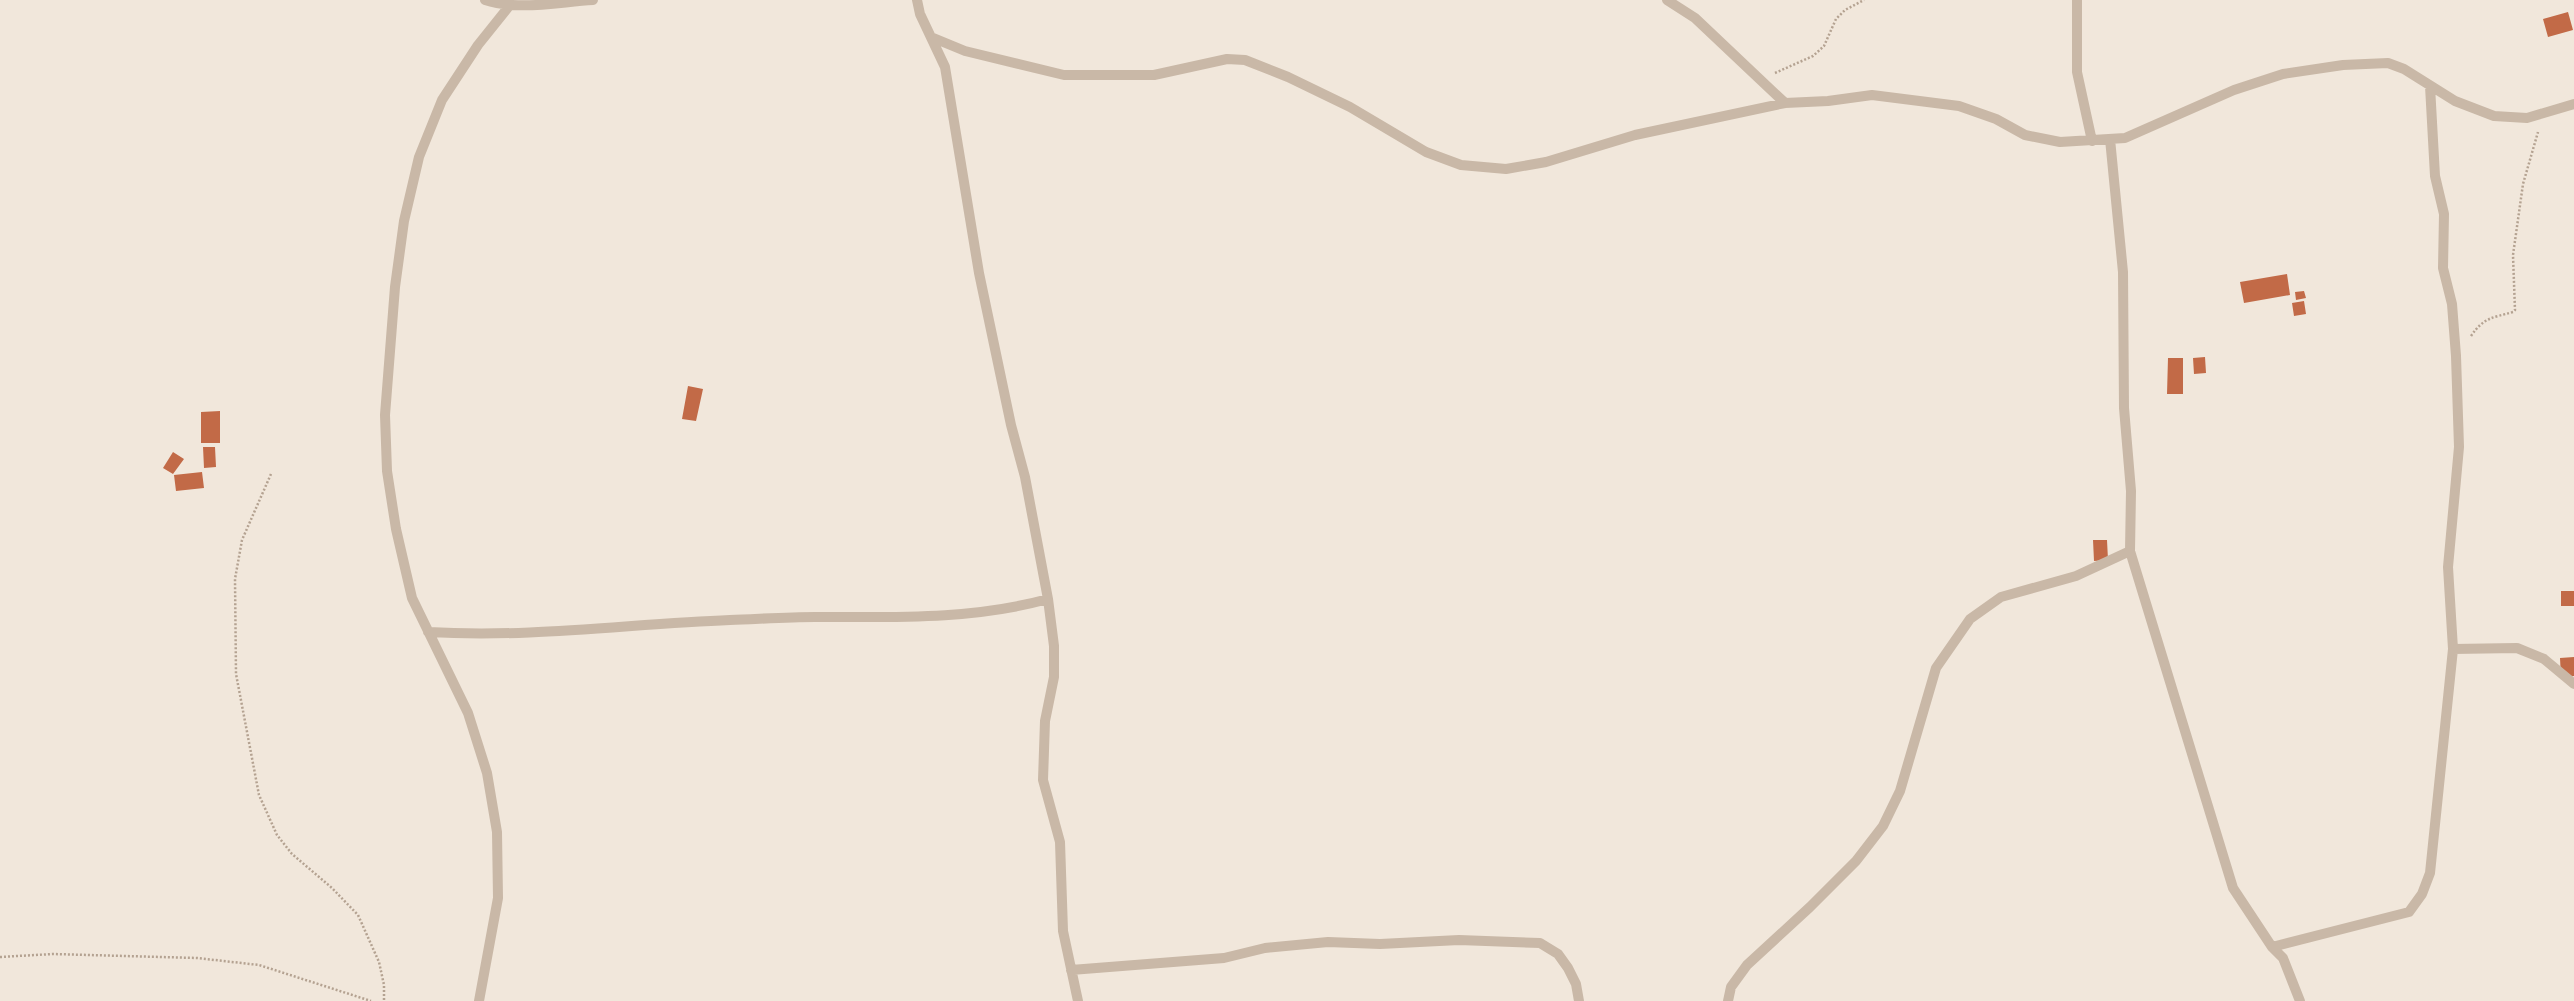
<svg xmlns="http://www.w3.org/2000/svg" width="2574" height="1001" viewBox="0 0 2574 1001" font-family="Figtree,sans-serif">
	<style>
		.building { fill: #c26a47 }
		.lines { fill: none; stroke-linecap: round; stroke-linejoin: round }
		.path { stroke: #b4a291; stroke-width: 2.5; stroke-dasharray: 2 2; stroke-linecap: butt }
		.street { stroke: #c9b8a7; stroke-width: 10 }
	</style>
	<rect width="100%" height="100%" fill="#f1e7db"/>
	<!-- building -->
	<path class="building" d="M2568,12l5,18 -25,7 -5,-18z
		M2287,274l3,21 -46,8 -4,-21z
		M2304,291l2,7 -10,2 -1,-8z
		M2304,301l2,13 -12,2 -2,-13z
		M2205,357l1,16 -12,1 -1,-16z
		M2168,358h15v36h-16z
		M688,386l15,3 -7,32 -14,-2z
		M220,411v32h-19v-31z
		M203,447h12l1,20 -12,1z
		M173,452l11,7 -11,15 -10,-6z
		M202,472l2,16 -28,3 -2,-16z
		M2093,540h14l1,20 -14,1z
		M2561,591h13v15h-13z
		M2574,657v19l-13,1 -1,-19z"/>
	<g class="lines">
		<!-- path -->
		<path class="path" d="M1775,73l38,-17 11,-10 12,-27 9,-9 19,-10
			M2471,336c13,-19 21,-18 42,-24l2,-2 -2,-55 10,-71 15,-52
			M271,474l-29,66 -7,39 1,95 23,121 18,40 15,19 40,34 26,27 21,47 5,23v16
			M0,957l53,-3 144,4 62,7 112,36"/>
		<!-- street -->
		<path class="street" d="M485,0c34,11 73,2 108,0
			M917,0l3,14 25,53 34,206 32,152 14,52 23,122 6,47v31l-9,44 -2,59 17,62 3,89 15,70
			M1667,0l28,18 90,85
			M2077,0v72l15,69
			M931,37l34,14 99,24h90l73,-16 18,1 43,17 62,30 76,45 35,13 45,4 40,-7 89,-27 150,-32 43,-2 44,-6 87,11 37,13 29,16 35,7 65,-4 109,-48 49,-16 60,-9 45,-2 16,6 51,32 39,15 33,2 47,-14
			M2110,139l13,133 1,136 7,83 -1,60 103,337 39,59 11,11 17,43
			M428,632c104,6 200,-8 302,-12 29,-1 57,-3 85,-3 77,0 157,3 233,-18
			M2453,649l64,-1 27,11 30,25
			M2272,947l137,-35 13,-18 8,-21 23,-224 -5,-82 11,-120 -3,-91 -4,-52 -9,-36 1,-54 -9,-38 -5,-90
			M1071,970l153,-12 41,-10 63,-6 52,2 79,-4 81,3 18,11 10,14 8,16 3,17
			M479,1001l19,-103 -1,-66 -10,-59 -19,-60 -56,-115 -16,-69 -9,-58 -2,-56 10,-128 9,-66 15,-64 23,-57 36,-55 32,-40
			M1728,1001l3,-14 16,-22 63,-58 46,-46 27,-35 17,-35 36,-123 34,-49 31,-22 75,-21 54,-25"/>
	</g>
</svg>
